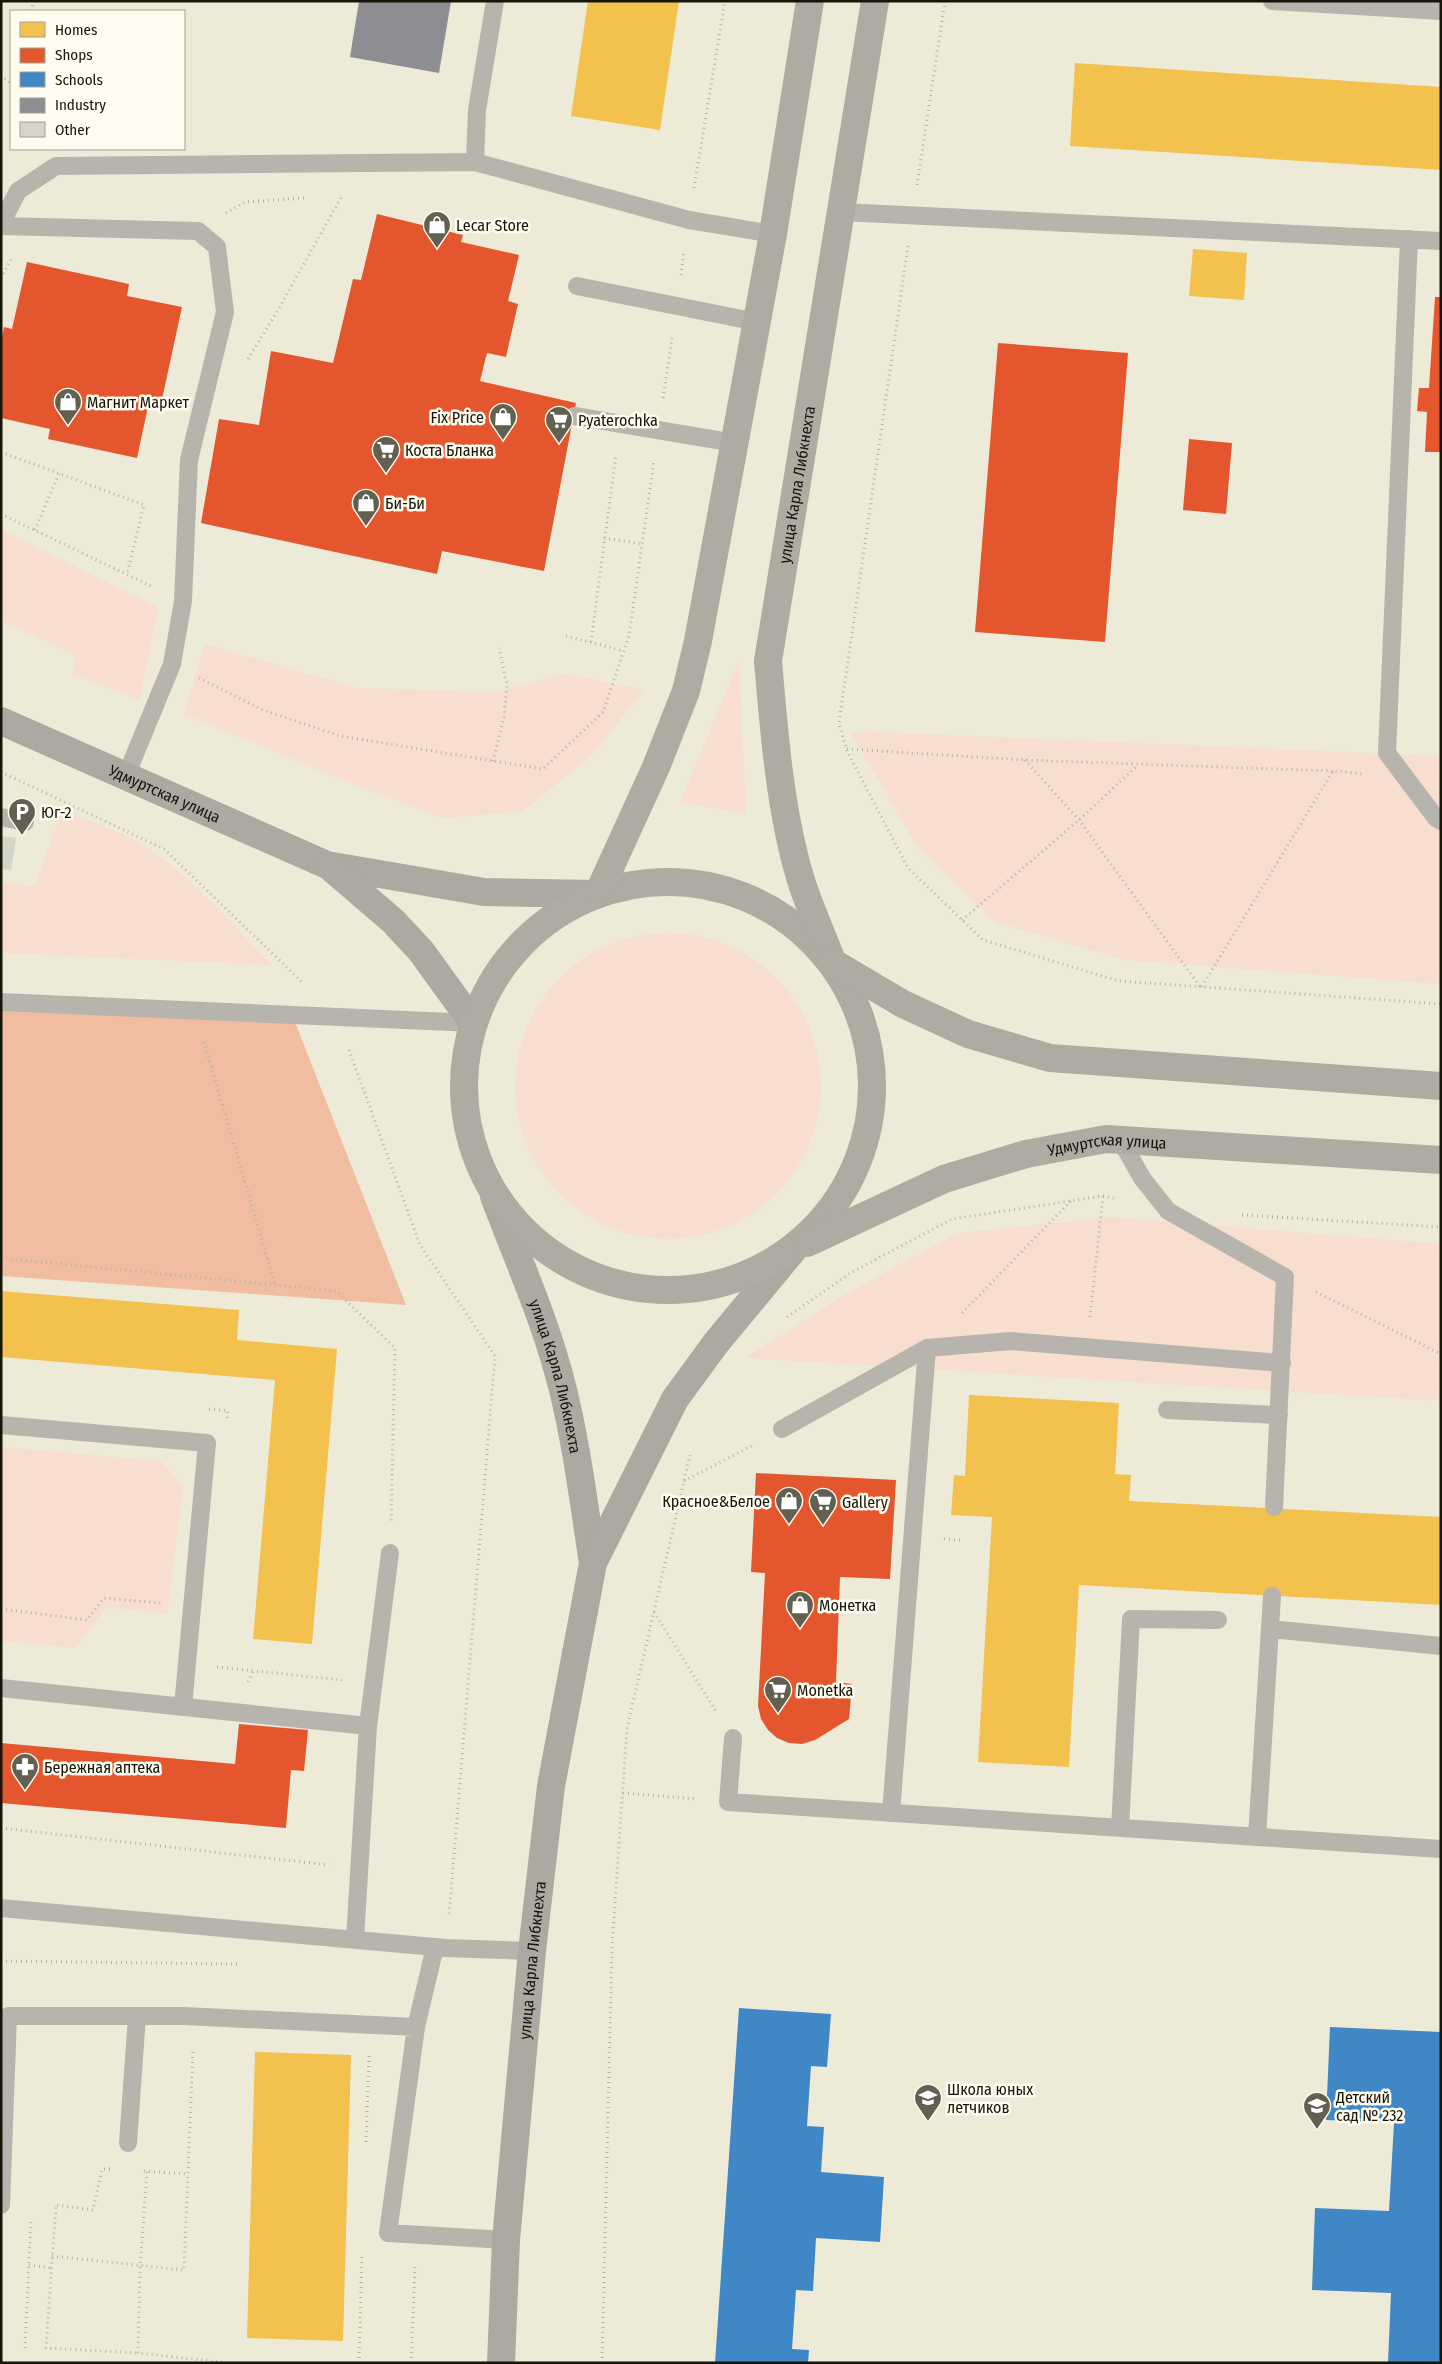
<svg xmlns="http://www.w3.org/2000/svg" width="1442" height="2364" viewBox="0 0 1442 2364" font-family="'Fira Sans Condensed',sans-serif">
	<style>
		.green { fill: #f7dece }
		.forest { fill: #f0bda1 }
		.homes { fill: #f2c14e }
		.shops { fill: #e4572e }
		.schools { fill: #3f88c5 }
		.industry { fill: #8d8d92 }
		.building { fill: #d3d5c6 }
		.lines { fill: none; stroke-linecap: round; stroke-linejoin: round }
		.path { stroke: #b5b2aa; stroke-width: 3; stroke-dasharray: 1 4; stroke-linecap: butt }
		.service { stroke: #b7b4ae; stroke-width: 18 }
		.secondary { stroke: #aca8a2; stroke-width: 28 }
		.primary { stroke: #afaba2; stroke-width: 28 }
		.labels { text-anchor: middle; stroke-width: 5; stroke-linejoin: round; paint-order: stroke }
		.poi-label { font-size: 16px; fill: #171509; stroke: #fefcf0; text-anchor: start }
		.street-label { font-size: 16px; fill: #171509; stroke: #fefcf0 }
	</style>
	<rect width="100%" height="100%" fill="#edead8"/>
	<!-- green -->
	<path class="green" d="M1,530l157,77 -18,93 -68,-26 4,-19 -75,-34z
		M205,644l152,44 140,4 69,-18 78,16 -53,66 -68,55 -80,7 -88,-33 -171,-71z
		M739,661l7,153 -66,-12z
		M850,731l591,25v228l-316,-24 -130,-38 -79,-77z
		M62,810c30,12 63,22 90,41 45,31 81,75 120,114l-271,-12v-70l34,3z
		M515 1086a153 153 0 1 1 306 0a153 153 0 1 1-306 0Z
		M1110,1217l331,27v157l-696,-43 101,-64 112,-61z
		M1,1447l160,14 22,26 -16,127 -61,-7 -30,41 -75,-7z"/>
	<!-- forest -->
	<path class="forest" d="M1,1011l292,6 113,288 -405,-29z"/>
	<!-- homes -->
	<path class="homes" d="M588,1h91l-19,129 -89,-14z
		M1075,63l366,24v83l-371,-24z
		M1193,249l54,4 -3,47 -55,-4z
		M1,1291l238,19 -2,30 100,9 -25,295 -59,-5 22,-259 -274,-23z
		M969,1395l150,8 -4,71 16,1 -2,26 312,16v88l-362,-20 -10,182 -91,-5 14,-245 -41,-2 3,-40 11,1z
		M255,2052l96,3 -8,286 -96,-3z"/>
	<!-- shops -->
	<path class="shops" d="M377,214l86,21 -2,7 58,13 -11,46 10,3 -12,53 -19,-4 -7,28 96,22 -32,168 -102,-20 -5,23 -236,-51 18,-104 40,6 12,-74 62,12 20,-84 8,1z
		M27,262l102,22 -2,12 55,11 -21,97 -12,-2 -12,56 -89,-19 2,-10 -49,-11v-76l3,-15 8,2z
		M1435,297h6v155h-16l2,-40 -10,-1 2,-23h10z
		M998,343l130,10 -23,289 -130,-10z
		M1189,439l43,4 -6,71 -43,-4z
		M756,1473l140,7 -6,99 -50,-2 -4,105 16,2 -3,35 -34,21 -13,4 -13,-1 -12,-5 -9,-8 -7,-11 -3,-13 7,-133 -14,-1z
		M239,1724l69,6 -4,41 -13,-1 -5,58 -285,-25v-60l234,21z"/>
	<!-- schools -->
	<path class="schools" d="M739,2008l92,6 -4,53 -16,-1 -4,60 17,1 -3,45 63,5 -4,65 -64,-4 -3,53 -17,-1 -4,59 17,1 -1,13h-93z
		M1330,2027l111,5v331h-53l3,-70 -79,-3 3,-82 74,3 5,-88 -68,-3z"/>
	<!-- industry -->
	<path class="industry" d="M359,1h92l-12,72 -89,-16z"/>
	<!-- building -->
	<path class="building" d="M1,836l15,2 -5,32 -10,-1z"/>
	<g class="lines">
		<!-- path -->
		<path class="path" d="M31,11l3,-10
			M1,75l10,9
			M917,185l28,-184
			M694,188l31,-187
			M226,213l19,-11 59,-4
			M908,246l-69,477 7,26 62,119 75,72 136,41 322,23
			M681,275l3,-24
			M1,278l10,-19
			M248,359l26,-42 68,-121
			M663,398l9,-60
			M1,452l143,53 -17,69
			M1,514l150,72
			M35,530l24,-57
			M604,538l38,6
			M566,636l58,15
			M591,642l25,-187
			M199,678l64,32 77,26 203,33 60,-57 26,-76 25,-175
			M847,749l178,11 308,11
			M1025,760l54,60 122,168 132,-217 31,3
			M493,761l11,-44 3,-32 -8,-37
			M1,772l163,77 139,134
			M962,920l117,-100 59,-55
			M204,1042l71,243
			M349,1050l71,195 75,111 -46,560
			M1242,1215l199,12
			M1,1258l335,33 59,57 -4,174
			M1316,1292l125,62
			M962,1313l109,-112
			M787,1317l65,-45 100,-53 151,-23 14,3
			M1090,1317l13,-121
			M209,1409l19,2 -1,9
			M684,1481l71,-37
			M944,1539l17,1
			M1,1609l86,11 17,-22 57,5
			M654,1612l63,101
			M217,1667l125,13
			M248,1682l5,-11
			M623,1793l74,6
			M1,1828l328,37
			M1,1961l236,3 1,-3
			M366,2142l3,-86
			M110,2169h-8l-9,41 -37,-5 -10,143 92,5
			M144,2171l43,3
			M147,2172l-7,95 -2,86 93,10
			M52,2256l132,14 9,-221
			M29,2265l23,3
			M25,2348l6,-129
			M359,2363l3,-110
			M411,2363l4,-97
			M602,2363l10,-416 15,-219 63,-273"/>
		<!-- service -->
		<path class="service" d="M1272,1l169,10
			M475,162l2,-52 18,-109
			M842,212l599,29
			M1,224l17,-33 38,-25 419,-4 214,58 84,14
			M1,226l197,5 19,16 8,65 -36,148 -6,141 -11,63 -46,112
			M1409,239l-22,514 49,65 5,3
			M577,286l180,36
			M574,416l161,27
			M1,817l24,5
			M1,1002l472,21
			M1120,1139l22,39 26,33 117,66 -11,230
			M1167,1410l112,5
			M1,1425l206,18 -24,264
			M782,1429l145,-81 84,-7 271,22
			M1270,1629l171,17
			M1,1688l367,38 -13,213
			M368,1726l22,-173
			M733,1738l-5,64 713,47
			M891,1813l36,-465
			M1120,1828l11,-209 87,1
			M1257,1837l15,-241
			M1,1908l445,40 86,3
			M416,2027l-28,206 118,7
			M128,2143l9,-127
			M1,2205l7,-189h176l232,11 19,-80"/>
		<!-- secondary -->
		<g class="secondary">
			<path id="s1" d="M1,721l326,144 157,27 114,2"/>
			<path d="M329,866l64,55 28,30 52,72"/>
			<path id="s2" d="M494,1196c24,64 53,128 69,194 14,57 21,115 30,173"/>
			<path id="s3" d="M501,2363l5,-123 26,-289 19,-165 42,-223 82,-164 41,-56 77,-93"/>
		</g>
		<!-- primary -->
		<g class="primary">
			<circle cx="668" cy="1086" r="204"/>
			<path d="M598,894l58,-127 30,-76 12,-50 75,-407 37,-233"/>
			<path id="s4" d="M830,956c-10,-26 -22,-52 -30,-79 -20,-67 -26,-146 -32,-216l107,-660"/>
			<path d="M832,962l71,42 65,30 82,24 391,28"/>
			<path id="s5" d="M807,1243l137,-64 82,-25 80,-15 335,21"/>
		</g>
	</g>
	<!-- icons -->
	<defs>
		<symbol id="shop-pin" viewBox="-11 -11 22 30"><path d="M0 17L-7.5 6A9.5 9.5 0 1 1 7.5 6Z" fill="#626051" stroke="#fefcf0"/><path d="M-5-2.5h2.3a2.7 3.5 0 0 1 5.4 0H5L5.5 6h-11ZM-1.5-2.5h3a1.5 2.3 0 0 0-3 0Z" fill="#fff"/></symbol>
		<symbol id="supermarket-pin" viewBox="-11 -11 22 30"><path d="M0 17L-7.5 6A9.5 9.5 0 1 1 7.5 6Z" fill="#626051" stroke="#fefcf0"/><path d="M-6-5.5h2.5l.6 2H6L4.5 2H-2.5L-4.4-4H-6ZM-1.5 3.2a1.3 1.3 0 1 0 .1 0ZM3 3.2a1.3 1.3 0 1 0 .1 0Z" fill="#fff"/></symbol>
		<symbol id="parking-pin" viewBox="-11 -11 22 30"><path d="M0 17L-7.5 6A9.5 9.5 0 1 1 7.5 6Z" fill="#626051" stroke="#fefcf0"/><path d="M-3.5-5.5H1a3.5 3.5 0 0 1 0 7H-1V5.5H-3.5ZM-1-3.4V-.6H.8a1.4 1.4 0 0 0 0-2.8Z" fill="#fff"/></symbol>
		<symbol id="pharmacy-pin" viewBox="-11 -11 22 30"><path d="M0 17L-7.5 6A9.5 9.5 0 1 1 7.5 6Z" fill="#626051" stroke="#fefcf0"/><path d="M-2-6h4v4h4v4h-4v4h-4v-4h-4v-4h4Z" fill="#fff"/></symbol>
		<symbol id="school-pin" viewBox="-11 -11 22 30"><path d="M0 17L-7.5 6A9.5 9.5 0 1 1 7.5 6Z" fill="#626051" stroke="#fefcf0"/><path d="M0-5L7-2L0 1L-7-2ZM-4 1L0 2.5L4 1V4Q0 6-4 4Z" fill="#fff"/></symbol>
	</defs>
	<g fill-rule="evenodd">
		<use href="#shop-pin" x="421" y="209" width="32" height="43"/>
		<use href="#shop-pin" x="52" y="386" width="32" height="43"/>
		<use href="#shop-pin" x="487" y="401" width="32" height="43"/>
		<use href="#supermarket-pin" x="543" y="404" width="32" height="43"/>
		<use href="#supermarket-pin" x="370" y="434" width="32" height="43"/>
		<use href="#shop-pin" x="350" y="487" width="32" height="43"/>
		<use href="#parking-pin" x="6" y="796" width="32" height="43"/>
		<use href="#shop-pin" x="773" y="1485" width="32" height="43"/>
		<use href="#supermarket-pin" x="807" y="1486" width="32" height="43"/>
		<use href="#shop-pin" x="784" y="1589" width="32" height="43"/>
		<use href="#supermarket-pin" x="762" y="1674" width="32" height="43"/>
		<use href="#pharmacy-pin" x="9" y="1751" width="32" height="43"/>
		<use href="#school-pin" x="912" y="2082" width="32" height="43"/>
		<use href="#school-pin" x="1301" y="2090" width="32" height="43"/>
	</g>
	<g class="labels">
		<!-- poi labels -->
		<g class="poi-label">
			<text x="456" y="231">Lecar Store</text>
			<text x="87" y="408">Магнит Маркет</text>
			<text x="484" y="423" text-anchor="end">Fix Price</text>
			<text x="578" y="426">Pyaterochka</text>
			<text x="405" y="456">Коста Бланка</text>
			<text x="385" y="509">Би-Би</text>
			<text x="41" y="818">Юг-2</text>
			<text x="770" y="1507" text-anchor="end">Красное&amp;Белое</text>
			<text x="842" y="1508">Gallery</text>
			<text x="819" y="1611">Монетка</text>
			<text x="797" y="1696">Monetka</text>
			<text x="44" y="1773">Бережная аптека</text>
			<text x="947" y="2095">Школа юных<tspan x="947" dy="18">летчиков</tspan></text>
			<text x="1336" y="2103">Детский<tspan x="1336" dy="18">сад № 232</tspan></text>
		</g>
		<!-- street labels -->
		<g class="street-label">
			<text dy="6" stroke="none"><textPath href="#s4" startOffset="482">улица Карла Либкнехта</textPath></text>
			<text dy="6" stroke="none"><textPath href="#s1" startOffset="179">Удмуртская улица</textPath></text>
			<text dy="6" stroke="none"><textPath href="#s5" startOffset="319">Удмуртская улица</textPath></text>
			<text dy="6" stroke="none"><textPath href="#s2" startOffset="191">улица Карла Либкнехта</textPath></text>
			<text dy="6" stroke="none"><textPath href="#s3" startOffset="404">улица Карла Либкнехта</textPath></text>
		</g>
	</g>
	<!-- border -->
	<rect width="1442" height="2364" fill="none" stroke="#171509" stroke-width="5"/>
	<!-- legend -->
	<rect x="10" y="10" width="175" height="140" fill="#fefcf0" stroke="#a2a094"/>
	<rect x="20" y="22" width="25" height="15" fill="#f2c14e" stroke="#a2a094"/>
	<text x="55" y="35" font-size="15" fill="#171509">Homes</text>
	<rect x="20" y="48" width="25" height="15" fill="#e4572e" stroke="#a2a094"/>
	<text x="55" y="60" font-size="15" fill="#171509">Shops</text>
	<rect x="20" y="72" width="25" height="15" fill="#3f88c5" stroke="#a2a094"/>
	<text x="55" y="85" font-size="15" fill="#171509">Schools</text>
	<rect x="20" y="98" width="25" height="15" fill="#8d8d92" stroke="#a2a094"/>
	<text x="55" y="110" font-size="15" fill="#171509">Industry</text>
	<rect x="20" y="122" width="25" height="15" fill="#d3d5c6" stroke="#a2a094"/>
	<text x="55" y="135" font-size="15" fill="#171509">Other</text>
</svg>
